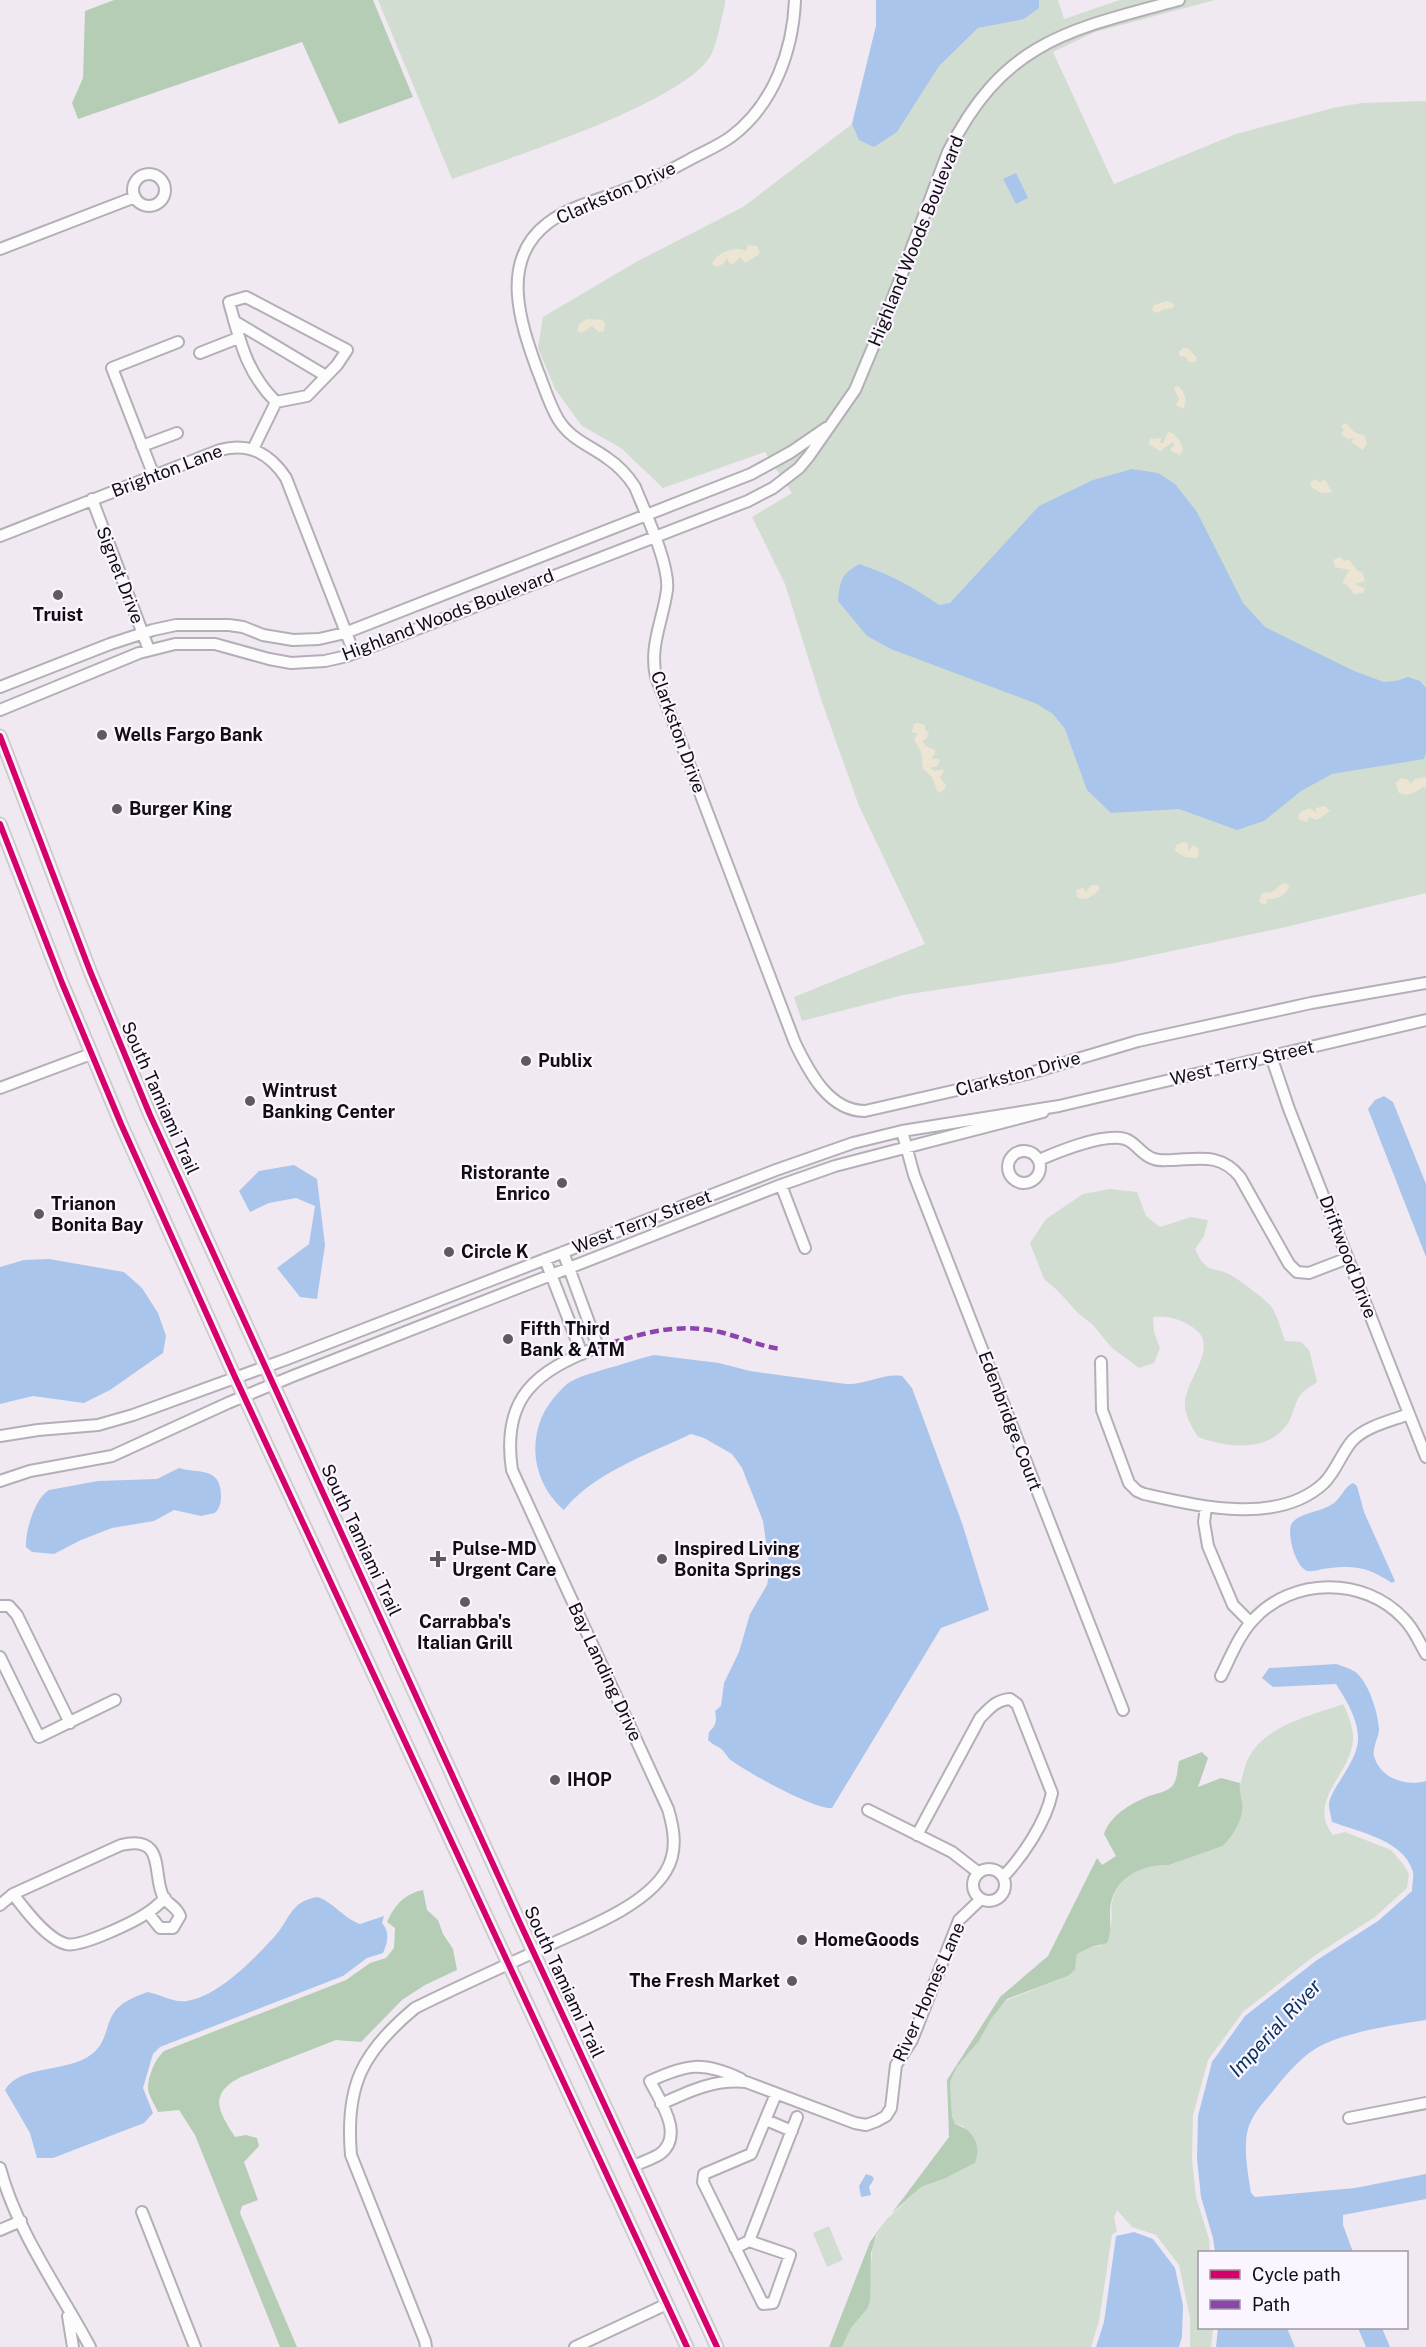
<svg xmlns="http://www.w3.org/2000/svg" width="1426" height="2347" viewBox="0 0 1426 2347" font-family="'Public Sans',sans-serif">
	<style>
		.green { fill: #d1ddd0 }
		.forest { fill: #b6cdb5 }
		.sand { fill: #ede5d4 }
		.water { fill: #aac5ec }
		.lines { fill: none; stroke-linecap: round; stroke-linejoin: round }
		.minor-casing { stroke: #b4afb6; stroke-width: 14 }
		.major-casing { stroke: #cac7cb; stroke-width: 15 }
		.minor { stroke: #fdfcfd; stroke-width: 10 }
		.major { stroke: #efeae9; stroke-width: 12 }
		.quiet { stroke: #8e44ad; stroke-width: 4.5; stroke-dasharray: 9 4.5; stroke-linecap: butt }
		.cycleway-casing { stroke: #fbf5ff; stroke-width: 10 }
		.cycleway { stroke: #d6006c; stroke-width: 6 }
		.poi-dot { fill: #5f5a61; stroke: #fbf5ff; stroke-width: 2 }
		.labels { text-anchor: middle; stroke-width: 4.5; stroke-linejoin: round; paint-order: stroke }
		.street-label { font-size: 18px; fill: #110d13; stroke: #fbf5ff }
		.poi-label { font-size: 18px; font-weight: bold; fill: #110d13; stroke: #fbf5ff; text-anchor: start }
		.water-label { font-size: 20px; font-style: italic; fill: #04315e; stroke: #fbf5ff }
	</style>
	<rect width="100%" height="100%" fill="#f0e9f2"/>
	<!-- green -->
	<path class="green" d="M378,0h347v5c-4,15 -7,34 -13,48 -23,49 -207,106 -260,126z
		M876,0h182l6,19 56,-19h95l-120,32 -42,20 61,132 122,-50 97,-26 29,-5 64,-2v792l-140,34 -171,36 -212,32 -101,26 -8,-24 131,-53 -66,-138 -36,-101 -38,-121 -33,-67 40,-24 -27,-41 -102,36 -42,-40 -39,-22 -27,-37 -17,-41 5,-31 93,-55 107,-55 109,-83 24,-98z
		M1110,1189l27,3 9,24 14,11 31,-10 17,3 -4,16 -9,13c13,29 19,15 39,28 8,5 32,23 37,29 7,10 10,24 14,35l16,1 8,8 8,32c-4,3 -11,7 -15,11 -7,7 -8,21 -14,30 -19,30 -61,25 -90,14 -6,-10 -14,-22 -13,-34 1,-27 39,-59 4,-78 -12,-7 -22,-9 -36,-8l1,15 6,16 -6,15 -15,5 -27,-20 -20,-24 -13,-10 -22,-24 -13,-11 -14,-36 16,-24 37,-25z
		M1343,1704c5,10 11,24 10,36 -2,34 -47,61 -20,95l12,-3 46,18 12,14 6,10 -2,14 -32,29 -61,39 -71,56 -35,48 -15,55 -1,43 4,39 13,42 1,13h-10v76h13l-2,19h-21v-29l-11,-53 -23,-30 -24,-8 -15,-17 -3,8 3,13 -5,4 -13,86 -8,26h-249l9,-19 16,-19 6,-66 13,-23 35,-33 25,-9 29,-15 -12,-37 -8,-2 -3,-8 -2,-34 7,-15 22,-26 11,-22 17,-19 61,-24 7,-6 2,-16 14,-7 9,-1c3,-6 10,-14 11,-20 2,-8 -1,-16 1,-24 6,-26 31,-38 57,-37l54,-19c10,-10 21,-31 19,-45 0,-3 -2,-6 -3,-9 0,-6 3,-12 4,-18 9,-46 61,-56 100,-70z
		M829,2226l14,34 -16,7 -14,-34z"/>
	<!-- forest -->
	<path class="forest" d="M114,0h259l40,97 -74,27 -37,-82 -224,77 -6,-16 11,-25 2,-67z
		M1202,1752l6,6 -10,29 23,-9 19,5c-1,8 1,12 2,19 3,14 -9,34 -19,44l-54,19c-28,-1 -57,14 -59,45 0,12 2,21 -3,33l-16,4 -14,7 -2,16 -7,6 -61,23 -16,20 -12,22 -22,26 -7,15 2,34 3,8c18,6 27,20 20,39l-29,15 -25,9 -29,26 57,-76 -2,-57 53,-83 48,-41 49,-98 5,7 14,-9 -12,-22c7,-20 29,-32 48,-39 7,-2 17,-4 21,-10 5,-7 4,-16 6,-24z
		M423,1890l4,20 11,10 5,14 10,15 4,21 -32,15 -23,15 -41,42 -25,-2 -95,37c-34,17 -22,35 -6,60l11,-2 11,3 2,8 -15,16 14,38 -16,6 -2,7 57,134h-17l-85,-212 -16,-25 -21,2c-3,-7 -10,-17 -10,-24 0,-12 7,-29 16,-37l182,-71 24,-17 16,-5 8,-10 1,-20 -8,-6c8,-17 17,-28 36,-32z
		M886,2220l-10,16 -5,17 -1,48 -3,8 -16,19 -9,19h-13l41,-105z"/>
	<!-- sand -->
	<path class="sand" d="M748,245l9,1 3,6 -2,3 -13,8 -5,-6 -7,7 -4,-1 -2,-5 -4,6 -7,3 -4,-3c4,-11 23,-19 34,-13z
		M1167,301l7,3 -1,4 -9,1 -7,4 -5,-3 2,-5z
		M587,319l16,1 2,4 -1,7 -5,1 -7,-6 -10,7 -5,-2 2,-7z
		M1183,348h5l9,10 -2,4h-6l-3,-5 -6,-1 -1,-4z
		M1178,386c7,5 10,17 5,23l-7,-4 3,-6 -5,-11z
		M1346,423l8,9 11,4 2,7 -4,7 -12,-8 3,-4 -6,1 -7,-5 3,-4 -3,-4z
		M1168,432c8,1 13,10 15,18l-3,5 -9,-4v-3l4,-3 -2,-3 -13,9 -11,-7 1,-5 11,-1 -1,5h3z
		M1315,479l5,4 3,-3 3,1 6,11 -10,1 -11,-6 -1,-4z
		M1341,557l3,4 5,-1 9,11 5,2 2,8 -10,3 10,5 -2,4 -9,1 -7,-9 -5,-2 7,-13 -14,-3 -2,-7z
		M917,723l8,2v5l4,3 -3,6 -4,2 4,5 9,4v4l-4,4 7,1 2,2 -3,5 -7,2 5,3 7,-2 2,2 -4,7 6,7 -1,4 -7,4 -6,-16 -9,-8 -2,-17 -7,-13 4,-5 -6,-2 2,-8z
		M1426,777v12l-3,-3c-6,7 -18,12 -25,6l-2,-9 5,-5 6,1 4,5 4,-5z
		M1325,806l5,5 -13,9 -8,-3 -2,5 -9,-3 2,-7 10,-4 6,5v-5z
		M1184,842l4,2v7l5,-6 5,3 1,7 -3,3 -11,-1 -10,-6 1,-6z
		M1283,883l5,1 1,3c-3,9 -14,13 -22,12l-1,6 -7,-3 3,-9 10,-1z
		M1091,885h7l2,3c-4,7 -15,14 -23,9l-1,-7 7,-2 3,4z"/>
	<!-- water -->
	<path class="water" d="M876,0h163v8l-15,11 -46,9 -39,38 -42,66 -23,15 -15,-7 -7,-16 24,-98z
		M1016,173l12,25 -12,6 -13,-25z
		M1132,469l26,4 17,11 22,28 46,91 22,24 89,44 30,11 12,-1 12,-4 12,4 6,7v65l-2,6 -92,15 -31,17 -37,30 -27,9 -58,-21 -68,4 -24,-23 -22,-61 -12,-15 -16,-10 -146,-55 -24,-13 -29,-35c2,-21 3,-26 21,-37 30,10 55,23 80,41l11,-2 89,-97 54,-26z
		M1384,1096l9,6 33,82v73l-58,-148 7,-9z
		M294,1165l23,14 8,66 -8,54 -17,-2 -23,-29 32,-24 6,-38 -19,-8 -27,5 -19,9 -11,-21 20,-20z
		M49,1259l75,13 18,16 16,25 8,23 -3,17 -53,37 -26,13 -51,-7 -33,8v-137l24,-7z
		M654,1355l65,8 31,8 96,13c19,1 38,-11 56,-8l10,12 50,135 27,87 -48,18 -109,180c-19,1 -83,-35 -100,-47 -5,-3 -7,-10 -12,-13 -5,-3 -8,-4 -12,-8l1,-8c7,-6 8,-11 6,-21l6,-5 3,-23 15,-31 11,-38 17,-29 3,-15 -7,-49 -21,-53 -10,-14 -28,-16 -13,-4c-42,20 -98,39 -127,76 -36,-31 -39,-85 -4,-119 3,-3 6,-7 10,-9 10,-6 23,-9 35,-13 16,-4 32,-10 49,-14z
		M179,1468c19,6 42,-2 42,28 0,6 -1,12 -6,17l-14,3 -27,-6 -20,11 -42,7 -31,12 -27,14 -22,-2 -6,-5c-1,-16 9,-49 23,-57l49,-9 59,-2z
		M1353,1483l4,3 7,26 31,69 -3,2c-22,-14 -34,-18 -61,-15 -7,0 -17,4 -23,3 -13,-3 -22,-40 -16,-48 9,-11 30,-11 42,-20 7,-5 10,-16 19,-20z
		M1336,1664c6,2 13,4 18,7 14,9 24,41 25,58 0,9 -7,18 -5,27 6,22 31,31 52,25v239c-32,5 -83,12 -111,29 -17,11 -29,26 -42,42 -9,11 -21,23 -25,38 -5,18 0,45 3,64l4,4 100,-9 71,-14v25l-83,16v10l10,27h-138l-2,-14 -12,-41 -4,-38 1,-43 14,-54 33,-46 72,-56 61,-39 34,-30c0,-6 2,-14 1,-19 -9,-32 -54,-40 -81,-50 -1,-6 -3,-12 -3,-18 1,-15 28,-41 29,-64 1,-20 -12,-40 -22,-56l-63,3 -11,-9 7,-10z
		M317,1897c14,3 26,21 43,27l24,-8 -2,7c8,9 6,19 1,30l-16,5 -24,18 -183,71 -7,7 -10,34 10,25 -9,10 -91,35h-16l-7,-25 -25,-43c15,-26 63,-17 87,-36 15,-12 13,-27 21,-40 7,-12 22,-17 34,-22 14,2 25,11 40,9 32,-5 67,-42 88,-65 15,-17 15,-34 42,-39z
		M866,2174l6,2 2,3 -5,8 2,8 -10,2 -2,-11z
		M1134,2232l19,7 22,29 8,37 -1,32 -3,10h-83l8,-25 12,-86z
		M1218,2328h69l8,19h-79z
		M1358,2328h24l8,19h-24z"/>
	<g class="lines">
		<defs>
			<path id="minor" d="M795,0c-2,50 -21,104 -63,136 -13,10 -29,16 -43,24 -20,11 -40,21 -62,29 -25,10 -57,17 -79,34 -49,37 -28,99 -11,146 7,17 12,35 21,50 12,20 31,26 49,39 12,8 21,18 28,29 10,25 35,78 32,103 -4,30 -18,56 -11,87l139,366c14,29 34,68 70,68l162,-37 111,-33 173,-38 115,-20
				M133 190a16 16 0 1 1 32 0a16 16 0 1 1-32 0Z
				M0,249l135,-52
				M234,321l92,55
				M200,353l38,-15
				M142,446l35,-13
				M253,449l23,-47 31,-6 30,-31 10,-15 -101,-53 -17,5c11,39 17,70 47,100
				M154,476l-42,-108 66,-26
				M92,499l57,151
				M0,536l220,-86c30,-8 50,4 66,28l68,175
				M0,687l110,-43 43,-14 23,-5h53l14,2 20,8 30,5 26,-1 26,-6 406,-159 40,-22 35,-24
				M0,710l139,-57 36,-9h40l54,15 22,4 34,-2 22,-5 401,-155 25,-13 26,-20 10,-12 46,-66 31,-74 62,-164c56,-111 120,-122 231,-152
				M1271,1056l18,53 137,348
				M0,1088l91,-34
				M902,1131l12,44 209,535
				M1008 1167a16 16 0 1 1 32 0a16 16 0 1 1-32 0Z
				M1039,1160c21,-9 57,-24 81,-22 15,1 20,17 34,21 6,2 12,1 18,1 28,-1 49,-7 68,17l49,87 8,8 12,1 39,-15
				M781,1185l24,63
				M545,1259l37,95
				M1101,1362l1,48 27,73 8,8 7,3c54,12 134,32 180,-11 12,-12 17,-29 28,-42 14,-15 39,-20 57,-27
				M0,1436l38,-6 60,-5 35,-10 154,-56 489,-189 77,-27 49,-12 157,-25 367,-86
				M0,1481l30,-10 82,-15 116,-53 65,-27 488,-191 54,-19 208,-54
				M1206,1507l-2,15 4,24 25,59 17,17
				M0,1606h9l8,9 53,108
				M0,1657l39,80 76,-37
				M1221,1676c9,-18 18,-41 32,-56 39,-43 111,-44 151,-1 10,10 15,23 22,35
				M868,1810l84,42 27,21
				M917,1835l63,-117c10,-10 16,-18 30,-19l7,5 35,89c-6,29 -29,63 -49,84
				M973 1885a16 16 0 1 1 32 0a16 16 0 1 1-32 0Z
				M13,1894c12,16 34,45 53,50 14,4 68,-22 81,-31 7,-4 12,-9 18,-15
				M0,1905l13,-11 108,-49c47,-11 30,32 43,53 5,7 13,9 16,18l-7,12h-13l-12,-15
				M661,2104c29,-13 53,-25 85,-22l109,41 11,2 11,-4 9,-5 5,-8 5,-43 16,-25 47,-120 22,-21
				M1349,2118l77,-15
				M766,2120l26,11
				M634,2166c8,-4 18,-7 26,-12 25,-19 0,-53 -10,-73 37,-17 53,-20 91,-2
				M0,2168c17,64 59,121 90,179
				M142,2212l53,135
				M0,2230l21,-9
				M749,2241l48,-124
				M735,2248l14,-7 41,14 -17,48 -10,1 -60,-122 1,-8 47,-20 25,-60
				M68,2316l5,31
				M426,2347l-1,-6 -74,-186c-6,-69 11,-103 64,-147 48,-24 97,-45 145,-68 34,-15 87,-37 106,-69 12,-20 8,-42 2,-62l-156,-339c-11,-73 24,-99 86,-123l-35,-95
				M575,2347l92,-43"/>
			<path id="major" d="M0,736l90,235 60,144 369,806 198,426
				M0,824l62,159 59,141 114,253 452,970"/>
		</defs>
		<!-- minor casing -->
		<use href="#minor" class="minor-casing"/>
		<!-- major casing -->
		<use href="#major" class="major-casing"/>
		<!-- minor -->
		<use href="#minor" class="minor"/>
		<!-- major -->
		<use href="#major" class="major"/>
		<!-- quiet -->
		<path class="quiet" d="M598,1347c43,-13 77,-25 122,-15 21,5 41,15 62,17"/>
		<defs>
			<path id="cycleway" d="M0,736l90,235 60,144 369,806 198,426
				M0,824l62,159 59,141 114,253 452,970"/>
		</defs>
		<!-- cycleway casing -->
		<use href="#cycleway" class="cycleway-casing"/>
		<!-- cycleway -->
		<use href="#cycleway" class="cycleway"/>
	</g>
	<!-- markers -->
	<g class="poi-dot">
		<circle cx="58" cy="595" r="6"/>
		<circle cx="102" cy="735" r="6"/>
		<circle cx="117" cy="809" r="6"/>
		<circle cx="526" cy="1061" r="6"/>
		<circle cx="250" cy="1101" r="6"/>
		<circle cx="562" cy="1183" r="6"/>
		<circle cx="39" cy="1214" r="6"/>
		<circle cx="449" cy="1252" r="6"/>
		<circle cx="508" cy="1339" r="6"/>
		<path d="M435 1550h6v6h6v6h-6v6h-6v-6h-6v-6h6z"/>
		<circle cx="662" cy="1559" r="6"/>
		<circle cx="465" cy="1602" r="6"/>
		<circle cx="555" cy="1780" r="6"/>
		<circle cx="802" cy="1940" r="6"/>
		<circle cx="792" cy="1981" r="6"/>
	</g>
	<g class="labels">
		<!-- street labels -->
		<g class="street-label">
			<text transform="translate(616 193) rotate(-24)" y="6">Clarkston Drive</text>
			<text transform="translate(916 241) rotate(-68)" y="6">Highland Woods Boulevard</text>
			<text transform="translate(167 471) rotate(-21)" y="6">Brighton Lane</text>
			<text transform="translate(120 575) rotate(69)" y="6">Signet Drive</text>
			<text transform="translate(448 615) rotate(-21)" y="6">Highland Woods Boulevard</text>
			<text transform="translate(678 732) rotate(70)" y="6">Clarkston Drive</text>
			<text transform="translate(1242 1063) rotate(-13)" y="6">West Terry Street</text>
			<text transform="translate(1018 1074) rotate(-15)" y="6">Clarkston Drive</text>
			<text transform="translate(160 1098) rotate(66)" y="6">South Tamiami Trail</text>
			<text transform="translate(642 1222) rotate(-21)" y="6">West Terry Street</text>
			<text transform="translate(1348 1257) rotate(69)" y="6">Driftwood Drive</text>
			<text transform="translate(1010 1421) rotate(69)" y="6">Edenbridge Court</text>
			<text transform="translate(361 1540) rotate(65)" y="6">South Tamiami Trail</text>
			<text transform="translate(605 1672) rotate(65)" y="6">Bay Landing Drive</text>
			<text transform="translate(564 1982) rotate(65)" y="6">South Tamiami Trail</text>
			<text transform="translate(929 1992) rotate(-66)" y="6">River Homes Lane</text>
		</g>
		<!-- poi labels -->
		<g class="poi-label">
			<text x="58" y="621" text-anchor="middle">Truist</text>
			<text x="114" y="741">Wells Fargo Bank</text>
			<text x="129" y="815">Burger King</text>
			<text x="538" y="1067">Publix</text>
			<text x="262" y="1097">Wintrust<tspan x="262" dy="21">Banking Center</tspan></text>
			<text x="550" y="1179" text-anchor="end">Ristorante<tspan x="550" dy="21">Enrico</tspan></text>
			<text x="51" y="1210">Trianon<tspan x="51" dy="21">Bonita Bay</tspan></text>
			<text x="461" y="1258">Circle K</text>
			<text x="520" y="1335">Fifth Third<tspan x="520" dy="21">Bank &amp; ATM</tspan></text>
			<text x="452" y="1555">Pulse-MD<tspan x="452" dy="21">Urgent Care</tspan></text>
			<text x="674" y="1555">Inspired Living<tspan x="674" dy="21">Bonita Springs</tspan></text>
			<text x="465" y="1628" text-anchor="middle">Carrabba's<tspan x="465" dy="21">Italian Grill</tspan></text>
			<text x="567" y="1786">IHOP</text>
			<text x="814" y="1946">HomeGoods</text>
			<text x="780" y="1987" text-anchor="end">The Fresh Market</text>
		</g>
		<!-- water labels -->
		<g class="water-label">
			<text transform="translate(1275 2028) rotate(-47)" y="7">Imperial River</text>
		</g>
	</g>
	<!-- legend -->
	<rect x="1198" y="2251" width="210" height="78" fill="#fbf5ff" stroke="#9d98a1" stroke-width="1.5"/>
	<rect x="1210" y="2270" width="30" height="9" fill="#d6006c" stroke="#9d98a1" stroke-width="1.5"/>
	<text x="1252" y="2281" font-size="18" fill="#110d13">Cycle path</text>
	<rect x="1210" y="2300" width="30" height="9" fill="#8e44ad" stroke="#9d98a1" stroke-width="1.5"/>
	<text x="1252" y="2311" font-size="18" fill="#110d13">Path</text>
</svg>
